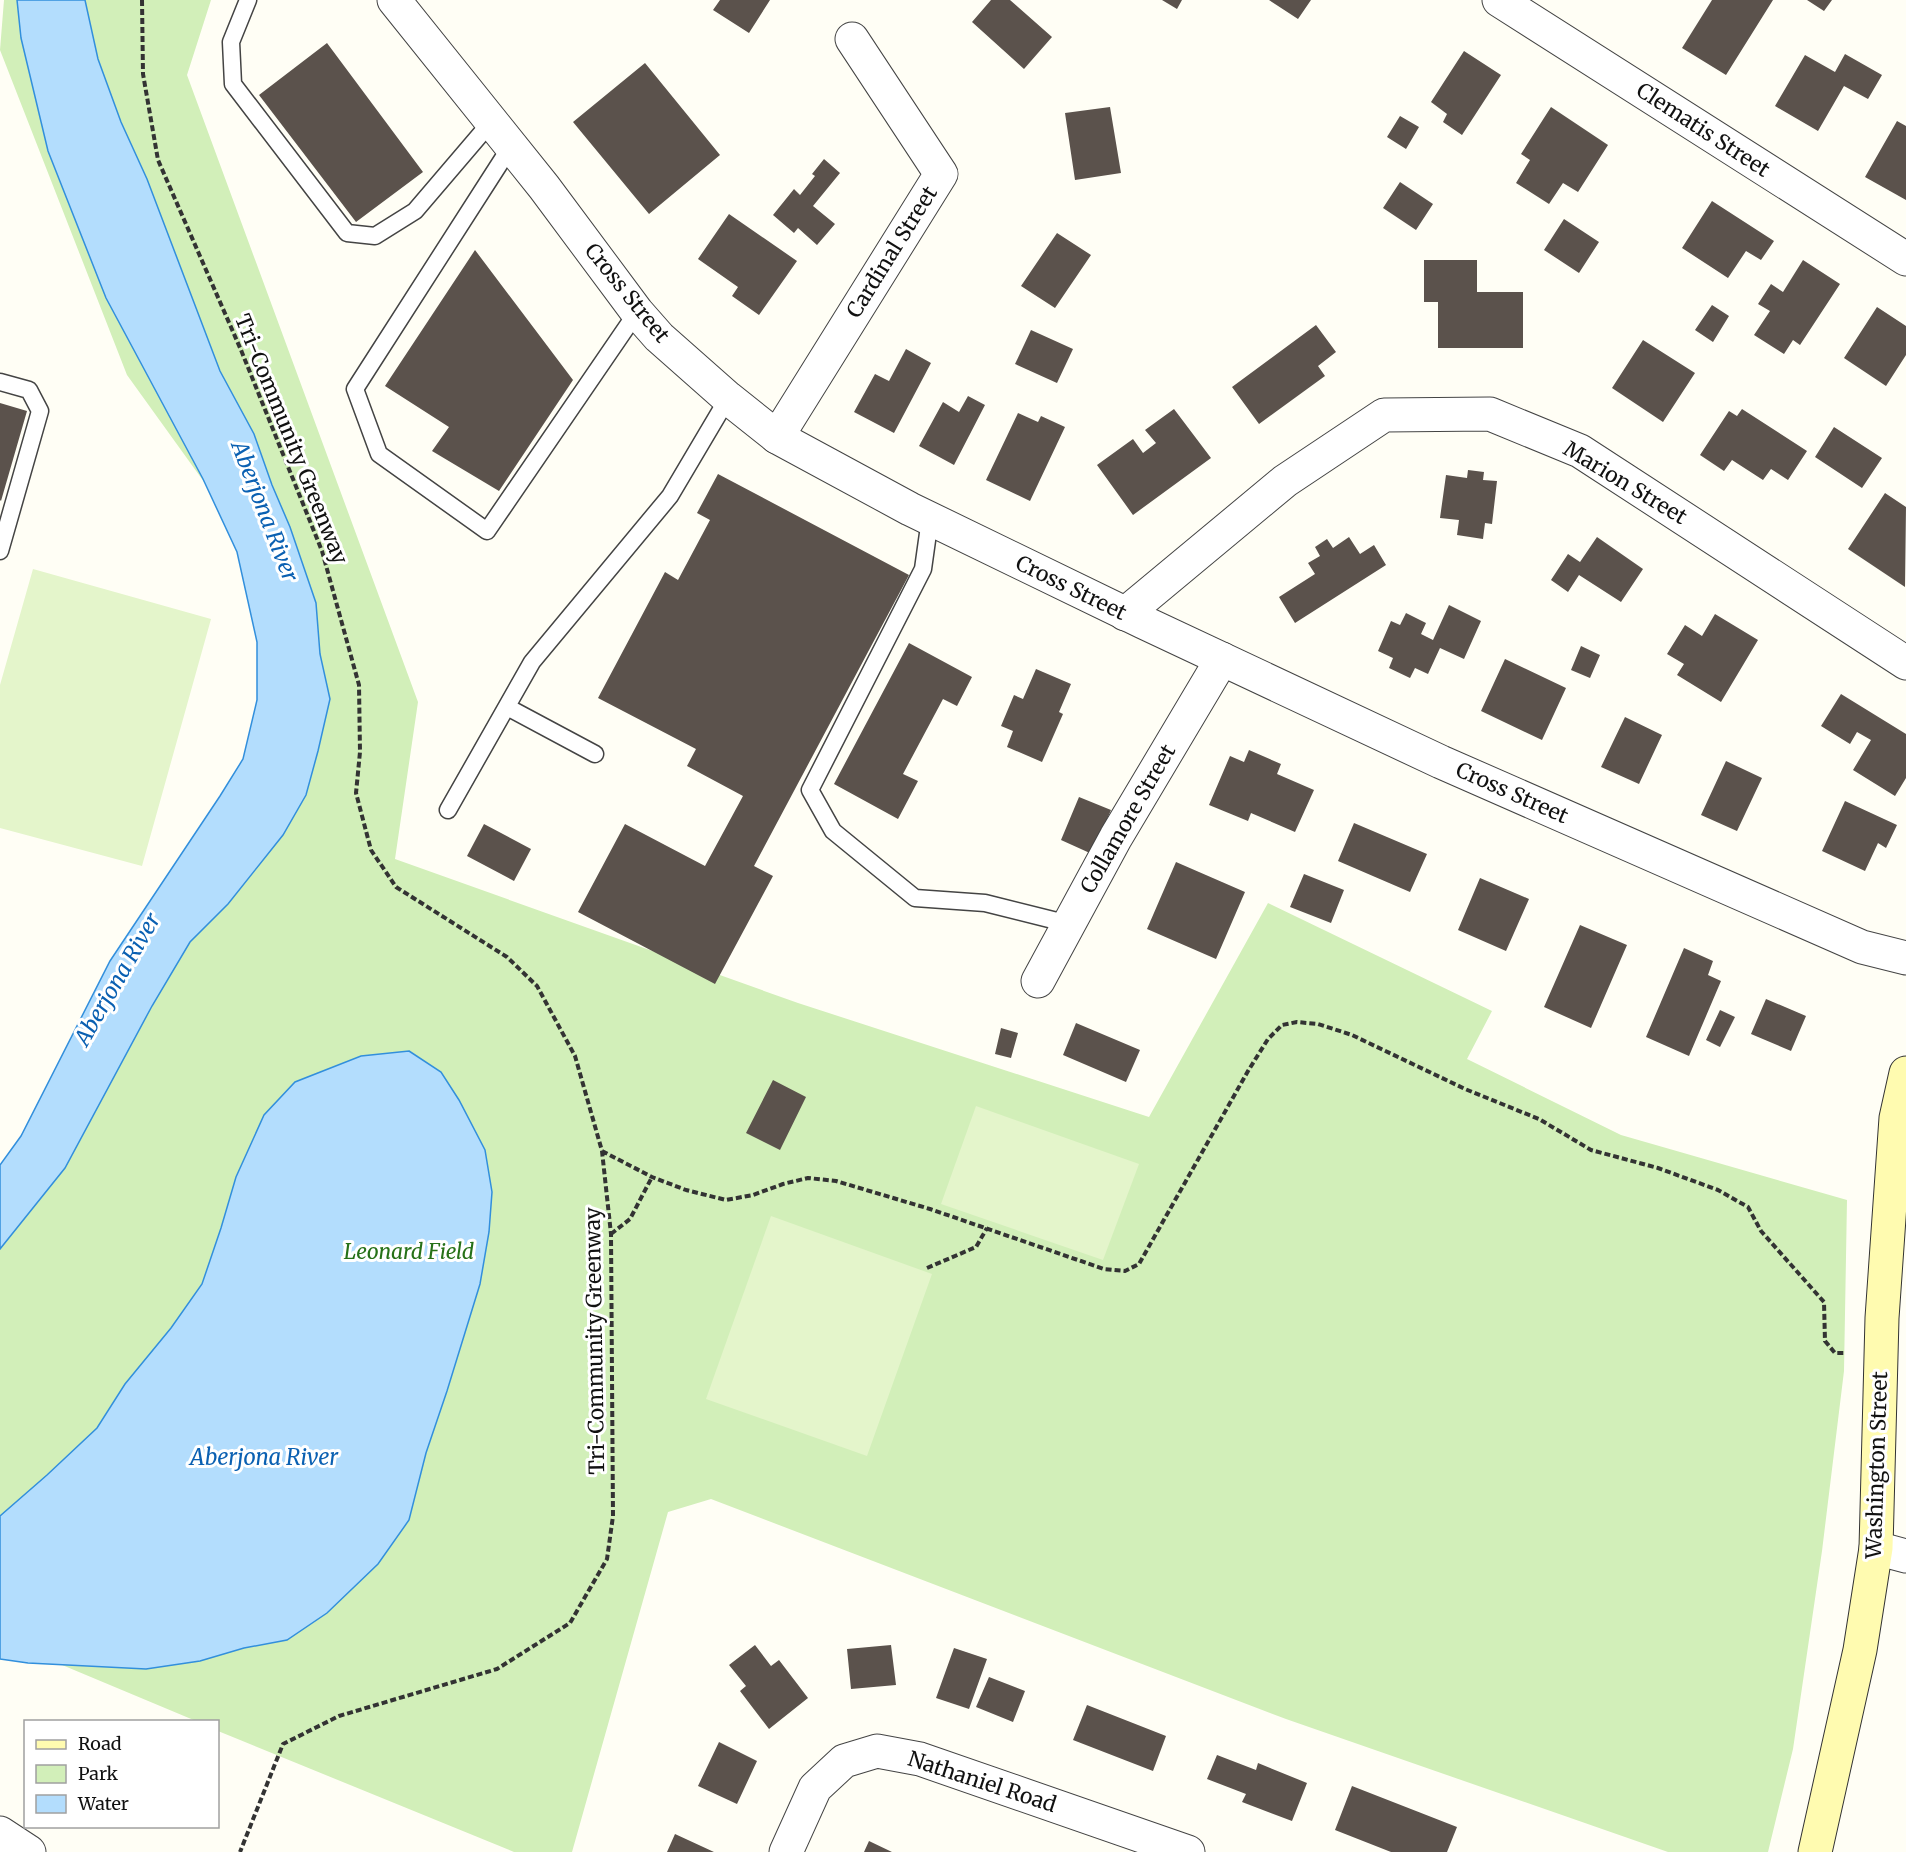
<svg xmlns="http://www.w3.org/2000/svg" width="1906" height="1852" viewBox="0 0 1906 1852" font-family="Merriweather,serif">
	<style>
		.green { fill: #d2efb9 }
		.pitch { fill: #e4f5cb }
		.water { fill: #b3ddfd; stroke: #328fdc; stroke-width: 1.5 }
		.building { fill: #5b524c }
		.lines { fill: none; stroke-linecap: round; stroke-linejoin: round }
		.service-casing { stroke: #444; stroke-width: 19 }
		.minor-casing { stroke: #444; stroke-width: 35 }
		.tertiary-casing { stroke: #444; stroke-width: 35 }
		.secondary-casing { stroke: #333; stroke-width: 35 }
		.path { stroke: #333; stroke-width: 4; stroke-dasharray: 6 3; stroke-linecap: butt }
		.service { stroke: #fff; stroke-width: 16 }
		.minor { stroke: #fff; stroke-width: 33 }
		.tertiary { stroke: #fff; stroke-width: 33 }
		.secondary { stroke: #fffbb0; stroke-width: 33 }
		.labels { text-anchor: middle; stroke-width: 6; stroke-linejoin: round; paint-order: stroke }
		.street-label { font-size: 21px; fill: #111; stroke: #fff }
		.park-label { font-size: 21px; font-style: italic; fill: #267118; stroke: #fff }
		.water-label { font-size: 22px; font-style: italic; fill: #0a60b2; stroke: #fff }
	</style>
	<rect width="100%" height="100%" fill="#fffef5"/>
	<!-- green -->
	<path class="green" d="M4,0h207l-24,75 231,627 -23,157 403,144 351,114 119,-214 224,108 -25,48 154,76 226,65 -3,171 -22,180 -29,198 -25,103h-100l-382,-133 -575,-220 -43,13 -96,340h-58l-296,-121v-9l-22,-1 -196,-82v-427l295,-459 -47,-210 -121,-168 -127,-325z"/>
	<!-- pitch -->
	<path class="pitch" d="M33,569l178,50 -69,247 -142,-38v-143z
		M976,1106l163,58 -36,96 -162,-56z
		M771,1216l161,58 -65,182 -161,-57z"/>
	<!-- water -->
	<path class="water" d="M17,0h68l13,59 23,63 26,57 73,192 34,63 18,51 18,42 26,76 4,51 10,45 -12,52 -12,44 -23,40 -55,69 -38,38 -38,64 -87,162 -65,81v-84l21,-29 89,-175 110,-165 23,-37 14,-59v-58l-20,-90 -34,-73 -97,-181 -58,-147 -27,-113z
		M409,1051l32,21 18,28 26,50 7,42 -3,40 -9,52 -33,107 -21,62 -17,67 -31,44 -51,49 -40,27 -43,8 -44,13 -54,8 -118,-6 -28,-4v-143l47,-41 50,-47 28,-44 46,-56 31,-44 19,-56 15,-51 28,-62 31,-33 66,-26z"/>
	<!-- building -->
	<path class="building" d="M720,0h50l-21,33 -36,-23z
		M991,0h19l42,37 -28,32 -52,-47z
		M1162,0h20l-5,9z
		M1269,0h42l-13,19z
		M1712,0h61l-47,75 -44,-27z
		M1807,0h25l-8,11z
		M327,43l96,129 -67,50 -97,-127z
		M1464,51l37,24 -39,60 -19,-13 4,-8 -16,-12z
		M1845,54l37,21 -14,24 -24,-13 -26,45 -43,-25 30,-51 30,17z
		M645,63l75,92 -71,59 -76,-92z
		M1110,107l11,66 -46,7 -10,-67z
		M1551,107l57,38 -30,47 -15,-9 -14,21 -33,-21 14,-23 -9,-6z
		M1400,116l19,11 -13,22 -19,-12z
		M1897,121l9,5v74l-41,-23z
		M824,159l16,14 -27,33 22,18 -18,21 -19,-17 -4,5 -21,-18 21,-26 6,6 15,-19 -3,-2z
		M1400,182l33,22 -17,26 -33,-22z
		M1712,201l62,40 -13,19 -15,-9 -18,27 -46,-30z
		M729,214l68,47 -38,54 -27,-19 6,-9 -40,-28z
		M1564,219l35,23 -20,31 -35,-23z
		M1057,233l34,22 -36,53 -34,-22z
		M475,250l98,130 -74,111 -67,-40 17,-24 -64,-41z
		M1424,260h53v32h46v56h-85v-46h-14z
		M1803,260l37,24 -40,61 -7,-5 -9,14 -30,-19 16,-24 -12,-7 13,-20 12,8z
		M1712,305l17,11 -16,26 -18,-12z
		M1877,307l29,19v29l-20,31 -42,-28z
		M1316,325l20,27 -18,14 7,10 -66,48 -27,-37z
		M1031,330l42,19 -16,34 -42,-19z
		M1643,340l52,33 -32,49 -51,-34z
		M906,349l25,14 -37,70 -40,-21 21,-38 14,7z
		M968,396l17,9 -31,60 -35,-19 24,-44 16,10z
		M0,403l27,8 -26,90 -1,-1z
		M1174,409l37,49 -78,57 -36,-50 36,-26 10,14 13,-10 -11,-13z
		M1742,409l65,42 -19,29 -17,-11 -8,11 -31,-20 -8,11 -24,-16 29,-44 8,5z
		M1018,413l20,9 3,-6 24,11 -35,74 -44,-21z
		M1834,427l48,31 -20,30 -47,-31z
		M1468,470l16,2 -1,8 14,1 -5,43 -7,-1 -2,16 -26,-4 2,-15 -19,-2 6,-43 21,3z
		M718,474l191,101 -155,291 19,10 -58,108 -137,-72 47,-88 80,42 38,-70 -56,-30 9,-17 -98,-51 67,-126 13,8 32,-60 -13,-7z
		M1885,493l21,14 -1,80 -57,-38z
		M1349,537l11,17 14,-9 12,20 -91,58 -16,-26 36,-23 -7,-11 12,-7 -5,-9 12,-8 6,9z
		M1597,537l46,32 -22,33 -42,-27 -11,17 -17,-12 17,-26 12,8z
		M1449,605l32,16 -17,38 -24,-11 -12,26 -13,-6 -5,10 -21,-10 4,-10 -15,-7 13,-30 9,4 6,-12 20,10 -5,11 12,6z
		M1715,614l43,26 -37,62 -44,-27 7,-11 -17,-10 18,-29 17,11z
		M909,643l63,34 -15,29 -14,-7 -40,75 15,7 -20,38 -64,-35z
		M1581,646l19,9 -10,23 -19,-8z
		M1505,659l61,29 -24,52 -61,-29z
		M1036,669l35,15 -12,28 4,2 -21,48 -35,-15 6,-16 -12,-5 13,-31 9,4z
		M1841,694l65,40v44l-11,18 -42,-26 18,-30 -14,-8 -7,12 -29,-18z
		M1625,717l37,18 -23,49 -38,-17z
		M1249,750l32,14 -4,10 37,16 -19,42 -44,-19 -3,8 -39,-16 21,-49 14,6z
		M1726,761l36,17 -25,53 -36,-16z
		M1079,797l32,13 -19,44 -31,-14z
		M1845,801l52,24 -11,23 -8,-5 -13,28 -43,-20z
		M1354,823l73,31 -17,38 -72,-31z
		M484,824l47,25 -17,32 -47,-25z
		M1176,862l69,30 -29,67 -69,-30z
		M1304,874l40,16 -13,33 -41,-16z
		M1480,878l49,21 -23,52 -48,-21z
		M1580,925l47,20 -36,83 -47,-21z
		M1684,948l29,13 -5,14 13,6 -32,75 -43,-19z
		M1766,999l40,17 -15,35 -40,-17z
		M1720,1010l15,7 -15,30 -14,-7z
		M1076,1023l64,27 -14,32 -63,-27z
		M1001,1028l17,5 -7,25 -16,-4z
		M773,1080l33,17 -26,53 -34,-17z
		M755,1645l16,21 8,-6 29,38 -39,31 -29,-38 6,-5 -17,-21z
		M891,1645l5,40 -45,4 -4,-40z
		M954,1648l33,11 -18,50 -33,-11z
		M989,1677l36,14 -12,31 -37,-15z
		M1087,1705l79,31 -13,35 -80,-31z
		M719,1742l38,19 -20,43 -39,-18z
		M1217,1755l39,15 2,-7 49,20 -15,38 -50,-19 4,-8 -39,-15z
		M1352,1786l105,41 -10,25h-56l-56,-22z
		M675,1834l39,18h-47z
		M869,1841l23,11h-28z"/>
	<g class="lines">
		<defs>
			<path id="service" d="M248,0l-17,42 2,42 114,149 28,3 40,-25 76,-89
				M511,146l-156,243 24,65 108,77 150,-219
				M0,382l29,8 11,21 -40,140
				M930,519l-7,50 -113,221 23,41 82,67 70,5 84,21
				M507,707l88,47
				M448,810l84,-148 138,-166 58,-98"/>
			<path id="minor" d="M1499,0l407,259
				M777,437l164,-263 -89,-135
				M1125,614l160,-133 99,-66 106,-1 90,37 326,212
				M1038,981l78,-144 106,-178
				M1876,1548l30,8
				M0,1833l29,19
				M786,1852l29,-64 29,-27 33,-10 43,8 268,93"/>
			<path id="tertiary" d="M394,0l150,187 93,125 22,25 69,61 49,39 133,72 233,113 298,140 421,185 44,11"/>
			<path id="secondary" d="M1815,1852l45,-202 16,-102 6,-230 14,-200 10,-45"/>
		</defs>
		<!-- service casing -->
		<use href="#service" class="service-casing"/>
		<!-- minor casing -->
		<use href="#minor" class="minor-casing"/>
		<!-- tertiary casing -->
		<use href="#tertiary" class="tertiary-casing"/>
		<!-- secondary casing -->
		<use href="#secondary" class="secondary-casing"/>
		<!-- path -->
		<path class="path" d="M142,0l1,74 15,86 83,190 81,201 37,134 1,67 -4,41 15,57 25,37 111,70 30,29 38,70 27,95 9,83 2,282 -6,43 -37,64 -73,46 -158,47 -56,28 -43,108
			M602,1151l50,26 34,13 40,10 27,-5 30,-11 25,-6 28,3 94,28 174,60 21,2 14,-7 109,-193 20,-32 14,-14 15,-3 21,2 34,11 113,54 74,30 52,31 67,18 60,22 30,17 13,24 63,71 1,39 10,12h10
			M611,1234l19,-15 22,-42
			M927,1268l49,-21 11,-19"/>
		<!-- service -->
		<use href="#service" class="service"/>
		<!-- minor -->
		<use href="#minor" class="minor"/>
		<!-- tertiary -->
		<use href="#tertiary" class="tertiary"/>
		<!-- secondary -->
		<use href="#secondary" class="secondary"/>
	</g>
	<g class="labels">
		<!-- street labels -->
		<g class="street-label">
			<text transform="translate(1703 130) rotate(33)" y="7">Clematis Street</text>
			<text transform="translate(892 252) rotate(-58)" y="7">Cardinal Street</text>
			<text transform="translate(627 293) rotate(51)" y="7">Cross Street</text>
			<text transform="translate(291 439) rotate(68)" y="7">Tri-Community Greenway</text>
			<text transform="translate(1625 483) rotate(31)" y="7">Marion Street</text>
			<text transform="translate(1071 588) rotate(26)" y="7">Cross Street</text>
			<text transform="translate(1512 793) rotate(24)" y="7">Cross Street</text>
			<text transform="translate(1128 819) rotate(-60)" y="7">Collamore Street</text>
			<text transform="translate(595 1341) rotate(-91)" y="7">Tri-Community Greenway</text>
			<text transform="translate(1877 1465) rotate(-88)" y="7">Washington Street</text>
			<text transform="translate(982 1782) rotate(18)" y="7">Nathaniel Road</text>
		</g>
		<!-- park labels -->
		<g class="park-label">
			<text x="409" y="1259">Leonard Field</text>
		</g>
		<!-- water labels -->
		<g class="water-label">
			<text transform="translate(265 511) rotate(69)" y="8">Aberjona River</text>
			<text transform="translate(117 979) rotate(-60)" y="8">Aberjona River</text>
			<text x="264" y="1465">Aberjona River</text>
		</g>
	</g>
	<!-- legend -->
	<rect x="24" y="1720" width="195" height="108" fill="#ffffff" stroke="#a0a0a0" stroke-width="1.5"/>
	<rect x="36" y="1740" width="30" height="9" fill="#fffbb0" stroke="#a0a0a0" stroke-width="1.5"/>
	<text x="78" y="1750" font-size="18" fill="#111111">Road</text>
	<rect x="36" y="1765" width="30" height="18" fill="#d2efb9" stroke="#a0a0a0" stroke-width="1.5"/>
	<text x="78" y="1780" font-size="18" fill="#111111">Park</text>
	<rect x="36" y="1795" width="30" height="18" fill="#b3ddfd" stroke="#a0a0a0" stroke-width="1.5"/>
	<text x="78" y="1810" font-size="18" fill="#111111">Water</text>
</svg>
